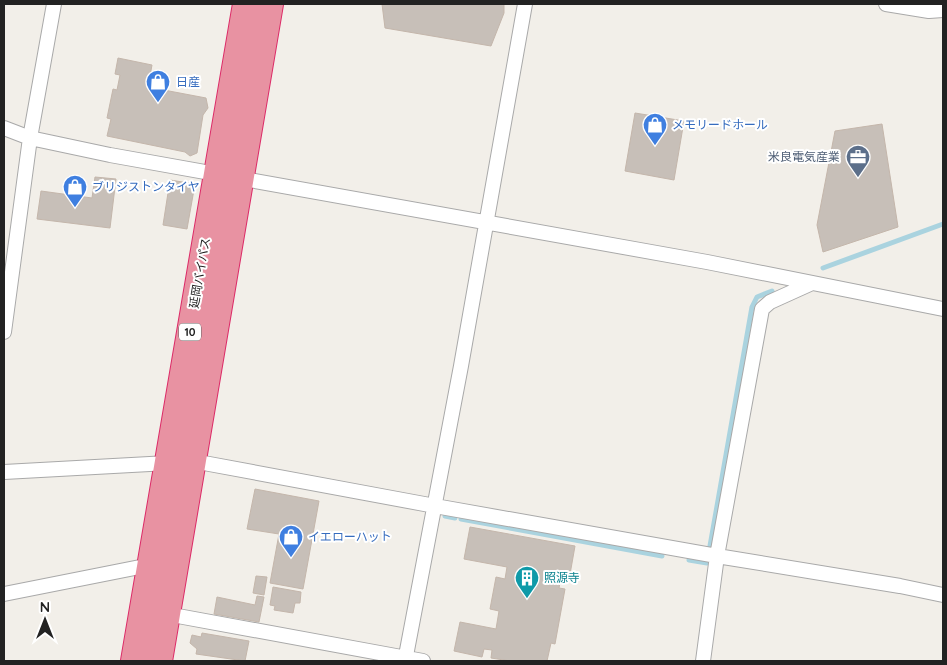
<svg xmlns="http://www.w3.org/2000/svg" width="947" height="665" viewBox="0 0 947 665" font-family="Quicksand,'Noto Sans JP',sans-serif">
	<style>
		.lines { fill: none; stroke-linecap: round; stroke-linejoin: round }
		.stream { stroke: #aad3df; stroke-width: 5 }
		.building { fill: #c7bfb8; stroke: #c4b6ab }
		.street-casing { stroke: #a9a9a9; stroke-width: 16 }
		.highway-casing { stroke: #dc2a67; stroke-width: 28 }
		.street { stroke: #fff; stroke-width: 14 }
		.highway { stroke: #e892a2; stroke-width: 26 }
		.labels { text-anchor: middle; stroke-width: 4; stroke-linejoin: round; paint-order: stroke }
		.shield { fill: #fff; stroke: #646464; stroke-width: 1 }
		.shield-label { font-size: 11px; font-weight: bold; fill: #222 }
		.shop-label { font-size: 12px; fill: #366cbe; stroke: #fff; text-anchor: start }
		.service-label { font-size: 12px; fill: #4e5e75; stroke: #fff; text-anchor: end }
		.street-label { font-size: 12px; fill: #222; stroke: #fff }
		.culture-label { font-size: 12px; fill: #0d838f; stroke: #fff; text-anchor: start }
	</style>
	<rect width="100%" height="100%" fill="#f2efe9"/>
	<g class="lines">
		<!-- stream -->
		<path class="stream" d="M823,268l120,-44
			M445,516l10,2
			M461,519l201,37
			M710,546l42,-239 5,-10 15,-6
			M689,560l18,3"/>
	</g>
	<!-- building -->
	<path class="building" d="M382,4h122v9l-13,33 -106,-18z
		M118,58l34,7 -4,22 58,11 2,10 -5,7 -6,38 -7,3 -5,-4 -78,-16 4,-17 -4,-1 6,-29 4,1 3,-15 -5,-1z
		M635,113l49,8 -10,59 -49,-9z
		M882,124l16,103 -75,25 -6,-27 18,-94z
		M95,177l21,2 -6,49 -73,-9 4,-28 51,7z
		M170,180l25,4 -8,45 -24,-4z
		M255,489l64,12 -16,88 -33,-6 9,-49 -32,-5z
		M470,527l105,19 -6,34 -8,-2 -2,10 6,1 -10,55 -4,-1 -4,18h-37l-19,-3 1,-8 -8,-1 -2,8 -28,-6 6,-29 36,7 3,-18 -9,-2 6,-32 9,2 2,-12 -43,-8z
		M256,576l11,1 -3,18 -11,-2z
		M273,587l28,5 -1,11h-5l-2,10 -19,-3 1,-4 -5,-1z
		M257,596l7,1 -5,25 -45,-8 3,-17 38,8z
		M202,633l47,8 -4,20 -49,-7 1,-5 -7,-6 2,-8 9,2z"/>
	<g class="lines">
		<defs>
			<path id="street" d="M886,4l43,7 14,-1
				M4,128l26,10 80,17 597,107 236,47
				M4,332l26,-194 24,-134
				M193,461l242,45 282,50 183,30 43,9
				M4,472l164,-9
				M4,594l146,-29
				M167,614l256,47
				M405,661l56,-295 64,-362
				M703,661l14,-105 45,-247 8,-7 42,-19"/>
			<path id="highway" d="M134,661l112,-657
				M159,661l111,-657"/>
		</defs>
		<!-- street casing -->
		<use href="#street" class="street-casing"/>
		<!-- highway casing -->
		<use href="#highway" class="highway-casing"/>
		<!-- street -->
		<use href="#street" class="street"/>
		<!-- highway -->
		<use href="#highway" class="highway"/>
	</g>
	<!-- icons -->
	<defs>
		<symbol id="shop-pin" viewBox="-11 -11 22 30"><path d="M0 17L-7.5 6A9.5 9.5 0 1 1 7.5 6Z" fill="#3f7fe0" stroke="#fff"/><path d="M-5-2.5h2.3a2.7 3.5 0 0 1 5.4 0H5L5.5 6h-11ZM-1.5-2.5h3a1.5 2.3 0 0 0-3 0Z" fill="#fff"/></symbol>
		<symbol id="office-pin" viewBox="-11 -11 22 30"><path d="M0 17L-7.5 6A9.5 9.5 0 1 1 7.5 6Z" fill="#5c6f8a" stroke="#fff"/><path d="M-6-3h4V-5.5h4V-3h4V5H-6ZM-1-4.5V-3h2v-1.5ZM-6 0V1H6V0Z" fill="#fff"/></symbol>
		<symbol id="building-pin" viewBox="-11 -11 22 30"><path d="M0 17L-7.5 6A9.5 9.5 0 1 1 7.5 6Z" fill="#0f9aa8" stroke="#fff"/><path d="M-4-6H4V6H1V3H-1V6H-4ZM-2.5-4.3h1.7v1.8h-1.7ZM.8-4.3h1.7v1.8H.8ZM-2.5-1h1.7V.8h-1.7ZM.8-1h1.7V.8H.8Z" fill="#fff"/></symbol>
	</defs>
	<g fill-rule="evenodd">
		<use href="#shop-pin" x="144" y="68" width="28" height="38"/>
		<use href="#shop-pin" x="641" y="111" width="28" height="38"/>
		<use href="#office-pin" x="844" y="143" width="28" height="38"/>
		<use href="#shop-pin" x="61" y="173" width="28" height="38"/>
		<use href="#shop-pin" x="277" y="523" width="28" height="38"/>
		<use href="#building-pin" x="513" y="564" width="28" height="38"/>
	</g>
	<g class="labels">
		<!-- shield labels -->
		<rect class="shield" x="179" y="323.5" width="22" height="17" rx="4"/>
		<g class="shield-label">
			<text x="190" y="336">10</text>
		</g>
		<!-- shop labels -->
		<g class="shop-label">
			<text x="176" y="86">日産</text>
			<text x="672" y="129">メモリードホール</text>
			<text x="92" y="191">ブリジストンタイヤ</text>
			<text x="308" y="541">イエローハット</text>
		</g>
		<!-- service labels -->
		<g class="service-label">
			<text x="840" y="161">米良電気産業</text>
		</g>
		<!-- street labels -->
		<g class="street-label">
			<text transform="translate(200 273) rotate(-80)" y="4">延岡バイパス</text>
		</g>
		<!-- culture labels -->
		<g class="culture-label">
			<text x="544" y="582">照源寺</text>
		</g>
	</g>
	<!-- border -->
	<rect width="947" height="665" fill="none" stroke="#222222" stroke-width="10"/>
	<!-- north arrow -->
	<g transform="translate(45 620)" stroke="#ffffff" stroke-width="4" paint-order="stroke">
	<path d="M0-4L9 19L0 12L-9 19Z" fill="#222222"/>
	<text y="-8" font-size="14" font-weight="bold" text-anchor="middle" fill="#222222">N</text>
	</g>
</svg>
